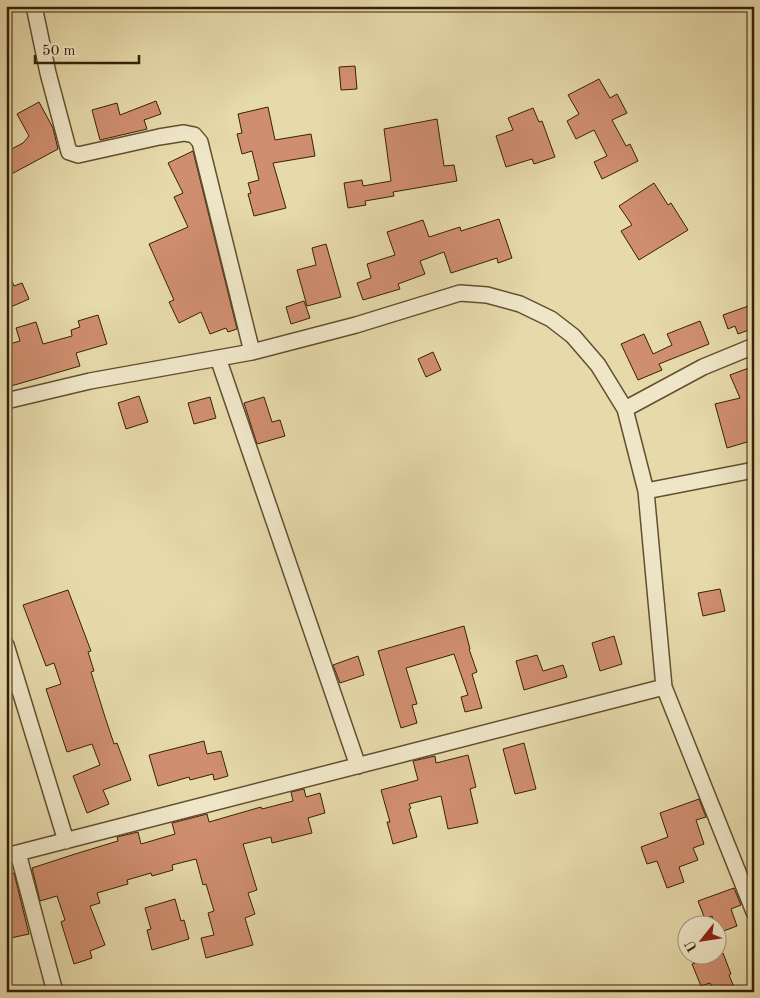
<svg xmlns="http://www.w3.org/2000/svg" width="760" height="998" viewBox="0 0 760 998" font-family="'Old Standard TT',serif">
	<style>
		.building { fill: #cf8e6f; stroke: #362106 }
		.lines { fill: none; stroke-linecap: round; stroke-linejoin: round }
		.street-casing { stroke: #624f2f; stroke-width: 18 }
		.street { stroke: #efe6c8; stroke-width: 15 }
	</style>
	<rect width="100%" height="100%" fill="#e6d9aa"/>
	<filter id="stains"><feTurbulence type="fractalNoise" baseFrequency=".004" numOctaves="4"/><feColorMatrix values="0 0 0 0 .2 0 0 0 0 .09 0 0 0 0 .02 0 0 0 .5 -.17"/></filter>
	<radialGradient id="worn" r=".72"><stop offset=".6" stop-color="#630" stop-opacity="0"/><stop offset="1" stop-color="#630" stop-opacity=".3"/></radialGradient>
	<!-- building -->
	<path class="building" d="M355,66l2,23 -16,1 -2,-23z
		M599,79l11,19 7,-4 10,19 -15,7 14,26 4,-2 8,17 -36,18 -8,-17 13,-6 -13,-26 -18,9 -9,-18 12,-7 -11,-19z
		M156,101l5,13 -17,6 3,9 -47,11 -8,-30 25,-7 3,12z
		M39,102l14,26 5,21 -52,28v-25l17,-9 6,-7 -12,-22z
		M268,107l7,33 36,-6 4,22 -42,7 13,45 -32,8 -6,-22 3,-1 -3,-10 11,-3 -7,-29 -10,3 -5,-20 5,-1 -4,-19z
		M533,108l6,14 3,-1 13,36 -21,7 -2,-5 -26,8 -10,-31 17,-6 -5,-12z
		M437,119l7,47 10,-1 3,16 -64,11 1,4 -29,5 1,4 -18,3 -4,-25 18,-3 1,6 28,-5 -7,-52z
		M193,151l44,178 -9,3 -2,-4 -16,6 -9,-22 -22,11 -10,-21 5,-2 -25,-56 39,-17 -14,-30 9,-4 -15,-30z
		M654,183l14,22 3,-2 17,27 -49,30 -18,-29 11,-6 -13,-19z
		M499,219l13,39 -14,5 -1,-5 -46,15 -7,-21 -24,9 5,13 -27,10 2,5 -37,11 -6,-17 14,-5 -4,-14 28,-9 -8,-23 36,-12 6,17 31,-10 1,4z
		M326,244l15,53 -34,9 -10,-36 19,-5 -4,-17z
		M6,267l8,19 8,-3 7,16 -23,10z
		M304,301l6,17 -19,6 -5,-17z
		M754,304v24l-16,6 -3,-8 -7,3 -5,-14z
		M98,315l9,29 -31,9 4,13 -69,20 -5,-17v-24l14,-4 -4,-13 20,-6 7,22 29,-8 -1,-6 9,-3 -2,-6z
		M700,321l9,23 -50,20 3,6 -24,10 -17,-36 23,-10 9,20 19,-9 -5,-11z
		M433,352l8,18 -15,7 -8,-18z
		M754,366v74l-27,8 -12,-44 25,-6 -10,-23z
		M139,396l9,26 -22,7 -8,-26z
		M210,397l6,21 -22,6 -6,-21z
		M264,397l8,25 8,-2 5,16 -28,8 -13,-41z
		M720,589l5,22 -22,5 -5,-23z
		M68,590l23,61 -3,1 6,19 -3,1 14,45 9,27 3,-1 14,37 -28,10 6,14 -22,9 -14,-37 27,-11 -8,-21 -25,8 -21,-63 15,-5 -7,-21 -8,3 -23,-61z
		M464,626l6,23h-1l8,23 -5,2 10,34 -17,4 -4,-15 7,-2 -14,-41 -48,14 11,36 -5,1 5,18 -16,5 -23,-77z
		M614,636l8,28 -22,7 -8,-28z
		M537,655l6,16 20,-6 4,12 -43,13 -8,-29z
		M358,656l6,19 -24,8 -7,-18z
		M204,741l3,13 14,-3 7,25 -14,4 -1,-6 -23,6 -1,-3 -31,9 -9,-31z
		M524,743l12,46 -21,5 -12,-45z
		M468,755l8,32 -6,2 8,34 -30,6 -7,-33 -32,8 2,4 -2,1 8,28 -24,7 -6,-22h3l-9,-32 37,-10 -5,-19 22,-5 1,7z
		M304,789l2,8 14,-4 5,20 -17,5 4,15 -40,10 -1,-6 -28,7 14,46 -9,3 7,21 -10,4 8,27 -47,13 -5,-20 13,-3 -6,-22 6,-2 -8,-27 -3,1 -7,-26 -24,6 1,5 -21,6 -1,-3 -24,7 1,4 -31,9 3,10 -10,3 15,39 -15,6 2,7 -18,6 -13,-42 4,-2 -8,-24 -17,5 -8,-33 43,-14 43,-13 -1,-4 21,-5 3,12 34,-10 -3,-11 35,-9 2,8 52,-15 1,2 31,-8 -2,-9z
		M699,799l7,18 -10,3 8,24 -11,4 5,12 -19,7 5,15 -17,6 -10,-27 -10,3 -6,-17 27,-10 -8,-24z
		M14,873l15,61 -23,5v-64z
		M734,888l7,17 -10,4 6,17 -19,7v-7h-3l-3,-10 -7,3 -7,-18z
		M175,899l6,22 3,-1 5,19 -37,11 -5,-20 4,-1 -6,-21z
		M723,953l8,21 -2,1 7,17h-22l-4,-9 -9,3 -9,-22z"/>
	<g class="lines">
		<defs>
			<path id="street" d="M34,6l14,67 21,79 9,3 81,-18 25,-4 10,2 6,7 52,210
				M218,358l140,408
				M6,401l84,-20 162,-29 104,-27 104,-32 27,2 33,9 31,15 22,17 25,29 27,44 21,82 18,196 90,225
				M625,409l78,-42 51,-21
				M646,491l108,-21
				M6,645l60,196
				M18,853l37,139
				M6,856l658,-169"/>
		</defs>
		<!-- street casing -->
		<use href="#street" class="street-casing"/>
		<!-- street -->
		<use href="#street" class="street"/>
	</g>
	<!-- margin -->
	<rect width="760" height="998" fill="none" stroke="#e6d9aa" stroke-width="25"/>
	<rect x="8" y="8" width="745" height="983" fill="none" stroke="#362106" stroke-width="2.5"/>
	<rect x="12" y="12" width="735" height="973" fill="none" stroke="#362106"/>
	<!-- north arrow -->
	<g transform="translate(702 940) rotate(240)"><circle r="24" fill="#efe6c8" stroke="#a5977a"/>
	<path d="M0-4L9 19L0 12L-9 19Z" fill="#8f2418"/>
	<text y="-8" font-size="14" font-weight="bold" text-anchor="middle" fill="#362106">U</text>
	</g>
	<!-- scale -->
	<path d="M35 55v8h104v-8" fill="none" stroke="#362106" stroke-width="2.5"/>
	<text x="42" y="55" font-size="15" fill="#362106" stroke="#efe6c8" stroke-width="4" paint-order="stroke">50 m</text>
	<rect width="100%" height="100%" filter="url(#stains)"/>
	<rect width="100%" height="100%" fill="url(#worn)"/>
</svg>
